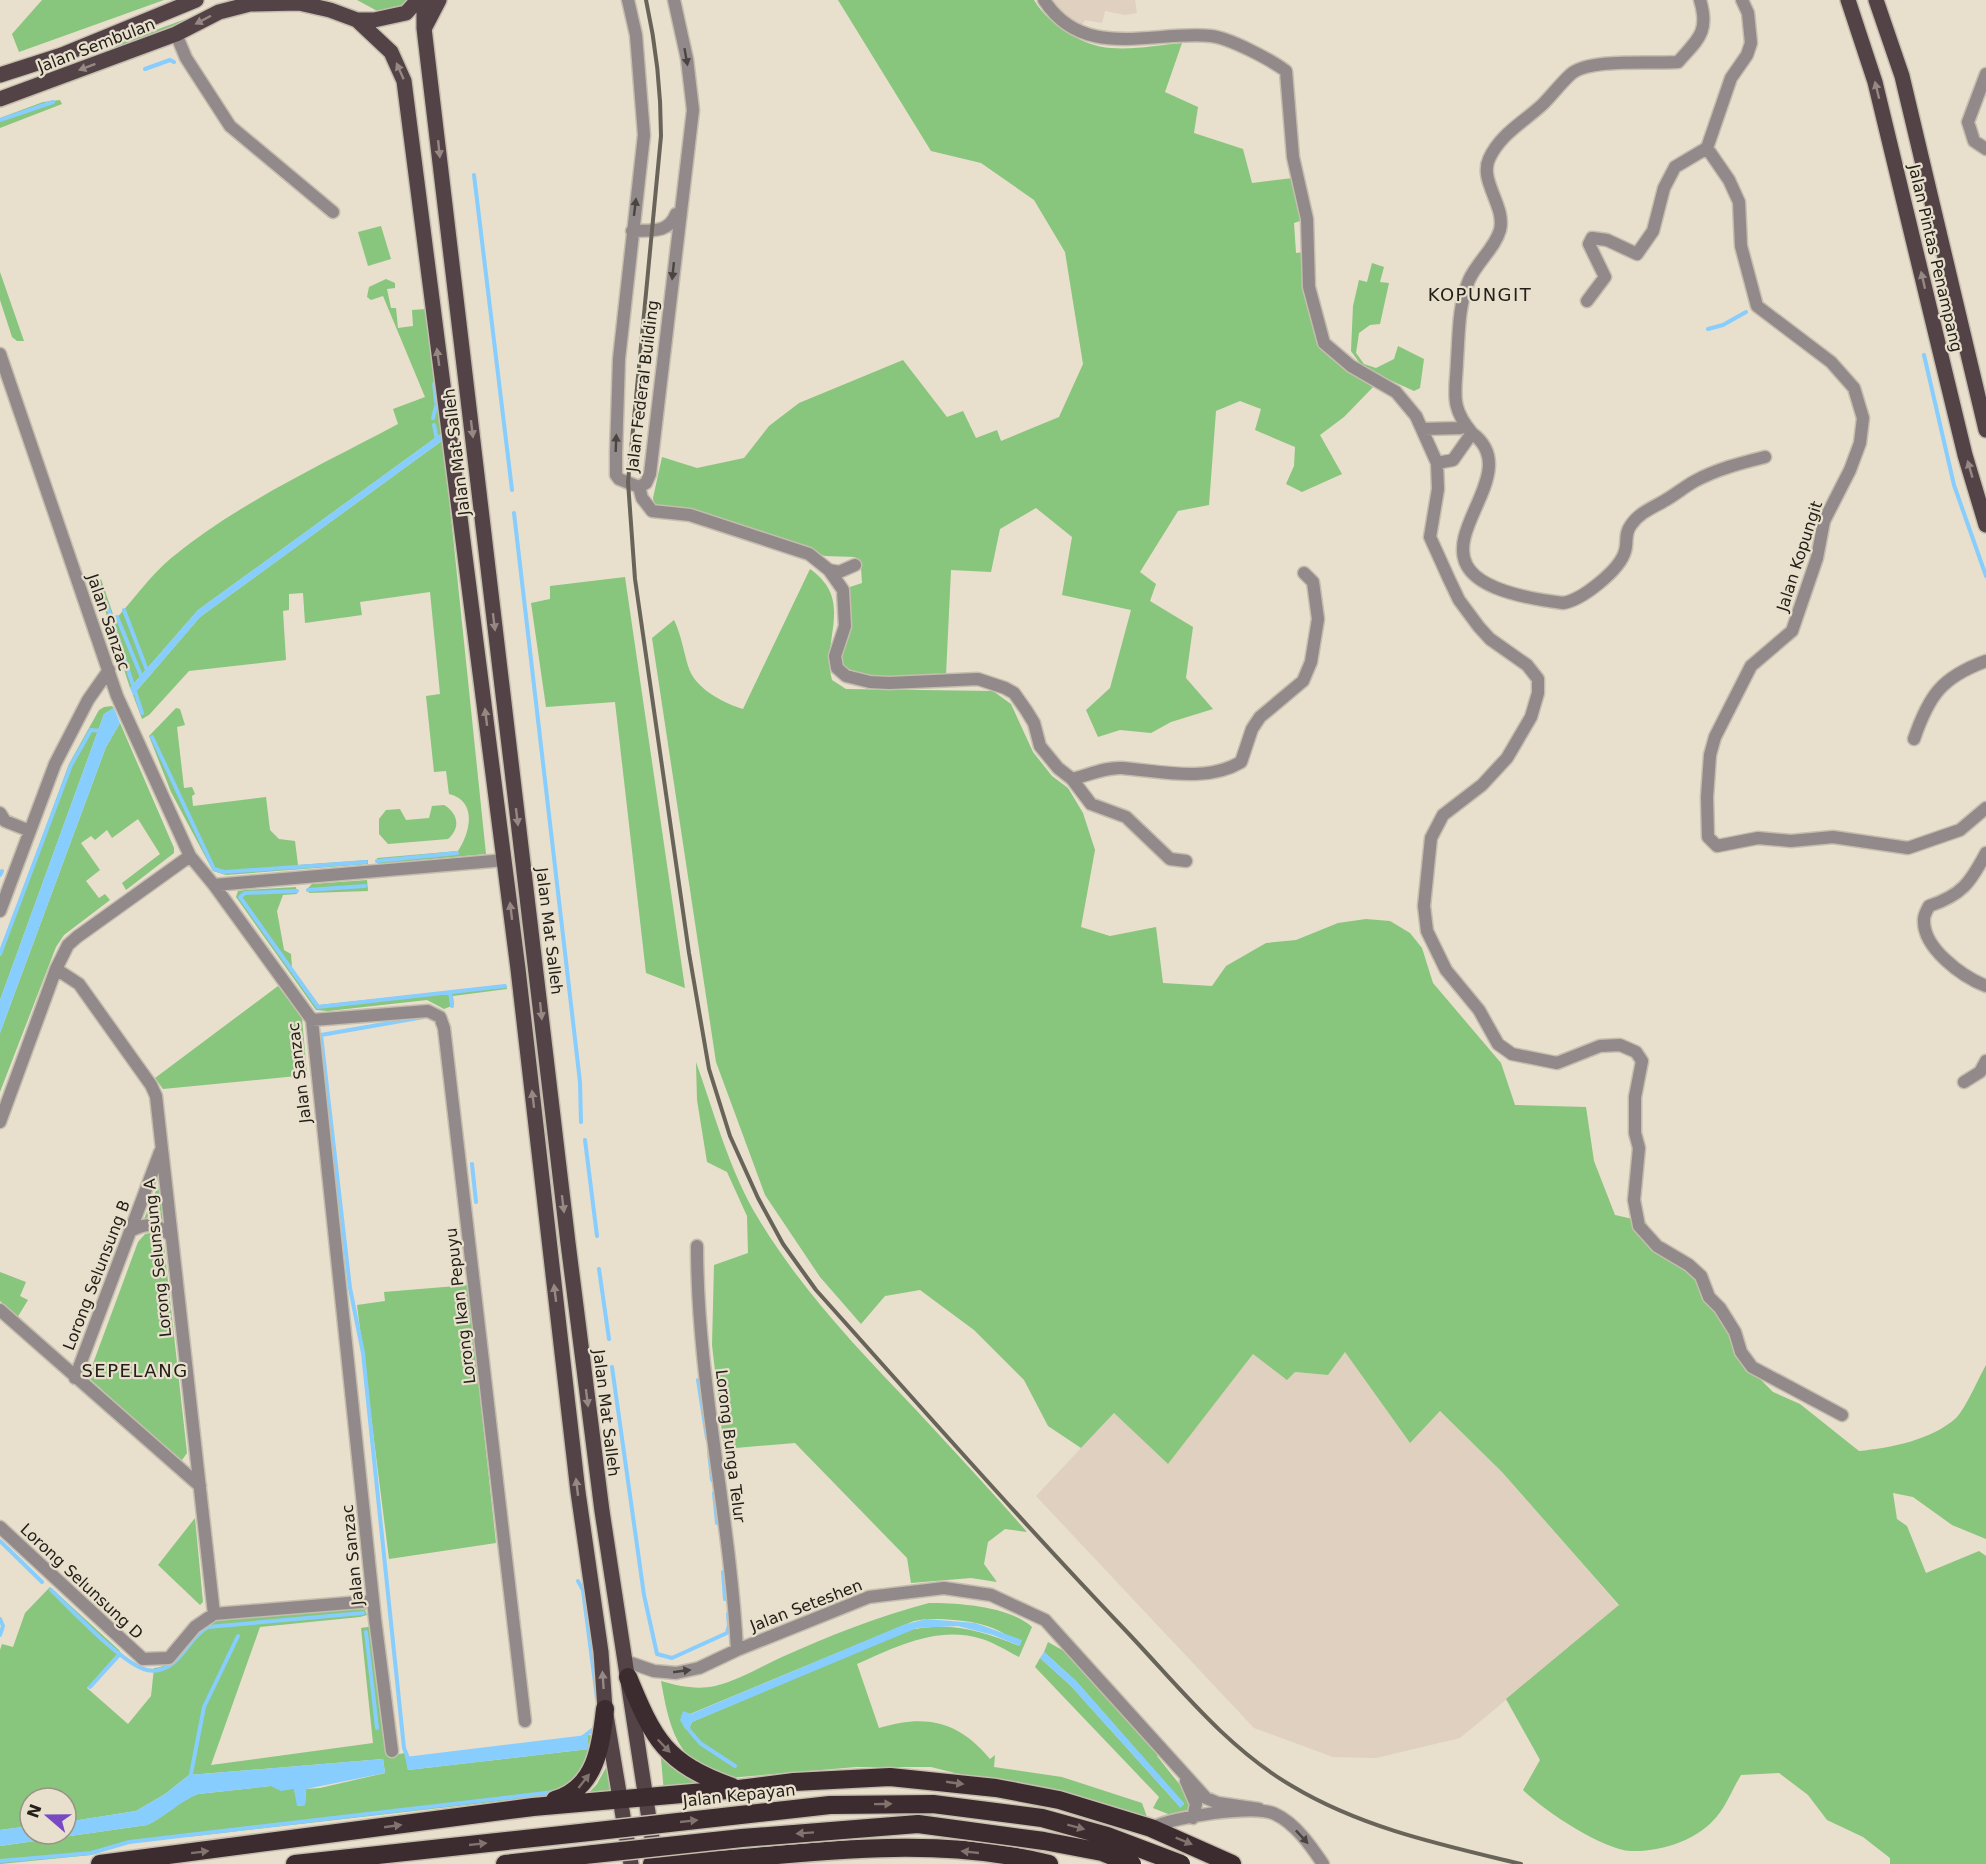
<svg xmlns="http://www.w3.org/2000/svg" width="1986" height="1864" viewBox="0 0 1986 1864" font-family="'DejaVu Sans',sans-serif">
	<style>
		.industrial { fill: #dfd0bf }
		.green { fill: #88c57d; fill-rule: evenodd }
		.water { fill: #87cdfd }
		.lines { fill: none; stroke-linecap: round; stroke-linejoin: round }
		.stream { stroke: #87cdfd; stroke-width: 4 }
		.street-casing { stroke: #c5bdad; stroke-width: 15 }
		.primary-casing { stroke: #c5bdad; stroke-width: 18 }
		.highway-casing { stroke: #c5bdad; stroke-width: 21 }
		.street { stroke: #92898b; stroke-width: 12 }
		.primary { stroke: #534347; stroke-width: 15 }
		.highway { stroke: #3c2b2f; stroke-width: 18 }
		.rail { stroke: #696459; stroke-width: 4 }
		.highway-bridge-casing { stroke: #c5bdad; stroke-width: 21; stroke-linecap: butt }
		.highway-bridge { stroke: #3c2b2f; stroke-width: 18 }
		.oneway { fill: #968983 }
		.oneway2 { fill: #4a4541 }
		.oneway3 { fill: #81736e }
		.labels { text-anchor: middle; stroke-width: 4.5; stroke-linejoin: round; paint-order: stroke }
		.street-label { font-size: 16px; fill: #232019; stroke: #e8dfcd }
		.neighbourhood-label { font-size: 18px; letter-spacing: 1.5px; fill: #232019; stroke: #e8dfcd }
	</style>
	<rect width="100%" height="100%" fill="#e8dfcd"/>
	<!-- industrial -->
	<path class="industrial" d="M1049,0h86l2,13 -12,2 -20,-4 -3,12 -17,-3 -3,5 -10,-4z
		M1345,1352l64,90 31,-31 62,61 117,134 -159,132 -84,20 -43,-1 -79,-29 -218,-232 78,-83 54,51 85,-110 42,18 33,3z"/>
	<!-- green -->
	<path class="green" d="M42,0h122l-145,52 -7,-18z
		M357,0h58l-6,6 -28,7z
		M838,0h196c15,25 48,46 77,48 23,2 48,-3 71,-5l-17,49 33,15 -4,26 49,16 9,34 41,-5 10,42 -9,3 2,30 7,-1 19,92c14,20 33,29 54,40l-32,33 -24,18 22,39 -40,18 -16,-8 8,-18 1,-19 -40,-17 6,-21 -21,-8 -24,10 -7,94 -31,6 -38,61 16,12 -6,17 43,26 -7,51 27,31 -42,13 -20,11 -31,-3 -22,7 -12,-27 24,-22 21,-78 -69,-15 10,-58 -36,-29 -36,21 -9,43 -40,-2 -5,105c-19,3 -108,12 -107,-18 1,-9 6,-18 9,-27 3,-14 1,-28 -1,-42l15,-5 -1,-15 -6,-11 -30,-1 -133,-46 -38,-6 -1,-6 9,-41 35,11 47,-10 25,-32 30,-23 104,-43 44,57 16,-6 13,27 21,-8 4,11 58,-24 24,-53 -18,-112 -31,-52 -53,-37 -50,-12z
		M191,17l-11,14 -63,19 -2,-5z
		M60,100l2,4 -62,24v-10l43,-16z
		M381,226l10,33 -23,7 -10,-34z
		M1372,263l12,4 -4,15 9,1 -9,41 -10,1 -11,8 -3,20 8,11 12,4 18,-9 4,-13 26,13 -4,29 -6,3 -42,-19 -11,-7 -10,-14 2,-45 6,-26 8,2z
		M0,272l24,69h-7l-5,-4 -12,-37z
		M386,279l9,4v5l-8,1 4,19h5l2,20 15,-2 -1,-16 14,-1 16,124 -244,177 -68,78 -32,-100 -6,1 9,-10 14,41c18,-20 35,-44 55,-61 68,-56 151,-94 228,-135l-5,-15 32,-12 -42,-101 -12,4 -4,-3 2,-10z
		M443,440l43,414 -108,10 -1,-6 81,-7c12,-18 20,-50 -9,-57l-3,-23 -12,1 -8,-76 14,-2 -10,-102 -70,10 2,13 -57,8 -2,-30 -14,1v16l-6,1 3,49 -97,11 -40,44 -7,4 -9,-24 67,-78z
		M810,569c45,32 11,69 22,111l14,9 147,2 18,13 22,48 19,24 16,12 15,25 12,37 -14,77 29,9 46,-9 7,56 49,3 14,-20 40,-23 30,-3 42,-17 28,-4 24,2 20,12 12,15 11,35 68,80 14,42 71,2 8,54 21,54 31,7 12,24 46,34 51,94 18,18 27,12 59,47c31,-3 73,-11 97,-33 10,-10 22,-39 30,-53v174l-34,-14 -39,-28 -20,-4 4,26 10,7 19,47 53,-22 7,5v308h-96v-6l-27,-21 -36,-17 -19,-25 -29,-22 -38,2c-8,13 -14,29 -23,40 -19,25 -57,37 -87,36 -28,-1 -88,-41 -108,-61l17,-30 -34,-61 113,-94 -117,-133 -62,-61 -30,32 -65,-91 -17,23 -33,-3 -8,8 -34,-26 -85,110 -54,-51 -33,35 -33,-22 -24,-46 -50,-50 -54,-40 -35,6 -24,28 -41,-47 -55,-82 -49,-133 -64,-424 22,-18c9,18 11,43 18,55 10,17 34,29 51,34z
		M625,577l60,411 -39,-15 -31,-271 -69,5 -15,-104 19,-4v-13z
		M112,706l2,2 -10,6 -104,286v-49l69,-187 30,-54 5,-3z
		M176,708l4,1 5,16 -8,2 7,61 8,-1 3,7 -3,2 1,10 73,-9 4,33 9,9 16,2 3,24 70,-5v4l-142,11 -13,-4 -42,-79 -22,-56z
		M120,723l54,125v5l-48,37 -4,-7 38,-29 -22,-35 -26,19 -5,-8 -12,10 -4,-4 -10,7 19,27 -14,11 13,17 6,-4 5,6 -46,35 -8,12 -56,145v-59l106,-286z
		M444,805c14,8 17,23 4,34l-60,5 -9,-10v-15l7,-9 14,-1 6,11 23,-2 3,-12z
		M367,880l1,11 -59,2 -1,-5 4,-4z
		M296,887l1,7 -14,1 -6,16 7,39 7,4 1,14 27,37 187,-20 1,4 -54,7 1,9 -10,4 -17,-9 -99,11 -12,-1 -80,-113 2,-6 7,-1z
		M278,986l24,32 5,57 -144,14 -8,-11z
		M696,1062c19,53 33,108 62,156 43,72 101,132 159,193 37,40 74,80 110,121l-22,-3 -17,13 -4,22 13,18 -26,-4 -60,5 -4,-25 -112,-115 -71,6 -12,-104 2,-80 34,-12 -1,-37 -20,-44 -20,-10 -10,-62z
		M158,1186l5,34 -12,-3 -7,2z
		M155,1232l9,13 23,208 -5,7 -6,-2 -88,-81 50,-135 7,-8z
		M0,1272l26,10 -6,14 8,4 -11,18 -17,-17z
		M468,1285l28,258 -107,16 -32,-254 28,-4 -1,-9z
		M195,1518l8,84 -3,3 -42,-40z
		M50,1587l70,64 -33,37 41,36 23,-28 3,-28c23,-1 30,-27 47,-40 5,-3 11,-6 17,-8l136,-14 11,4 2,5 -7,2 -100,10 -49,138 162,-22 -12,-115 13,-2 14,130 17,-3 3,17 181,-21 -2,-14 13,1 -17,39 -30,20 -366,42 -1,-3 -22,3v2l-35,4 -38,12 -91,9v-18l147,-21c18,-8 32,-24 51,-31l73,-8 23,3 4,17 7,-1 1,-16 14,-1 65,-15 -2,-14 -194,16 -24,19 -29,17 -70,11v-24h-36v28l-30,4v-180l2,-6 11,3 12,-34z
		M929,1603c29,0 80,3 103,24l-13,30c-12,-6 -24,-14 -37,-18 -44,-14 -86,8 -125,25l22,64c46,-14 79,-8 111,31l5,-4 -1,12 68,10 80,26 5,14 -98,-29 -86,-13 -32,-8h-75l-128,11c-51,-12 -59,-52 -67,-97 17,5 36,9 54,5 24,-6 45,-19 67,-29 47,-21 97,-41 147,-54zM926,1619c33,0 71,2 93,27 -38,-16 -72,-25 -113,-15l-214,91 -3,7 -6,-17 7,2 224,-93z
		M1048,1642l16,9 95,103 -2,2 35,44 -4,16h-15l-20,-8 6,-11 -124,-130 5,-9 31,28 109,121 4,-3 -108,-123 -32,-29z
		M660,1748l36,34 7,4 -39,6z
		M609,1762l2,34 -27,2 13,-14z"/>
	<!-- water -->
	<path class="water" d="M442,433l1,7 -243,177 -67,78 -3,-7 68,-78z
		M114,708l6,15 -14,24 -106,286v-33l104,-286z
		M926,1619l49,4 47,17 -2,6 -27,-11 -35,-9 -41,2 -225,94 -3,7 -3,1 -6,-10 3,-9 8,3 212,-89z
		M1044,1652l32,29 108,122 -3,5 -110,-122 -31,-28z
		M587,1735l2,14 -181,21 -3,-13z
		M383,1759l2,14 -79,16 -1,16 -8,1 -3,-17 -13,2 -10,-5 -73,8c-18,7 -33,23 -51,31l-147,21v-16l30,-4v8h36v-12l70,-11 29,-17 24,-19z"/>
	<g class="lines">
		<!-- stream -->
		<path class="stream" d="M145,69l25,-9 4,2
			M0,120l53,-18
			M474,175l38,315
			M1708,329l15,-4 23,-13
			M1924,355l30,130 32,91
			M434,384l2,18
			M433,418l3,-12
			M434,425l3,15
			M514,513l66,569 1,40
			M107,605l35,108
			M124,610l24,63
			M117,617l25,61
			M152,737l62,132 10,3 142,-10
			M377,861l80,-8
			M0,875l2,-4
			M308,890l57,-4
			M297,891l-52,2 -5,4 78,110 187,-21
			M0,954l71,-189 20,-35 10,1
			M450,992l2,14
			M585,1140l12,96
			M472,1164l4,38
			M599,1269l10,70
			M612,1367l32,228 13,59 15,4 55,-25 2,-8 -1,-11
			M698,1380l9,58
			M709,1452l3,28
			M714,1493l3,30
			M0,1541l42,41
			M723,1572l2,27
			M578,1581l5,9 14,108
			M51,1590c20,19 72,75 96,80 8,2 15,0 22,-4 16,-10 22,-30 39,-39l155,-14
			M0,1619l3,7 -3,9
			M366,1632l11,96
			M90,1687l30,-33
			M685,1725l15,18 35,23
			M583,1737l13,-10
			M409,1761l-5,-13 -41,-395 -13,-65 -29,-253 103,-18
			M190,1779l14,-72 34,-71
			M0,1861l91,-8 38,-11 425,-50"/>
		<defs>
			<path id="street" d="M628,0l8,35 8,100 -25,224 -3,94v22l3,4 20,8
				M1044,0c40,62 109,30 167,36 19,2 60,24 75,35l7,86 14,62 2,68 15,56 27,23 45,26 20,24 21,47 1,26 -8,48 19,42 10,21 20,27 11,12 37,26 11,14v14l-7,24 -24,41 -25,27 -39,30 -12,23 -7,68 3,25 19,39 33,40 19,34 14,10 45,9 43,-17 20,-1 16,7 6,9 -7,36v36l4,15 -5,52 5,26 18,20 32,19 12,11 8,21 11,11 15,24 6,20 11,15 90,48
				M1742,0l6,13 3,30 -4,12 -16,23 -24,70 22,32 10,22 2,44 16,60 74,56 23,26 9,30 -3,25 -10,27 -26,51 -7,37 -25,73 -41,35 -36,71 -5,18 -3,42 1,40 9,9 41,-8 33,3 42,-4 75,11 52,-18 26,-22
				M176,34l10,24 44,68 103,86
				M1986,74l-18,48 6,19 12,8
				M632,231c19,-1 36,3 44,-17
				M1587,301l18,-24 -16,-33 3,-6 15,2 30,14 16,-23 11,-43 11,-21 32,-19
				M0,354l117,342 73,160 24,29 98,135 63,599 17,132
				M1422,429l39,-1 3,-5
				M1472,433c70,52 -113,145 91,170 19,-3 57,-33 62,-52 3,-9 -1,-17 6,-26 8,-12 21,-17 33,-24 11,-6 20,-14 31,-20 22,-12 46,-18 70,-24
				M1437,463l16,-3 19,-27c-23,-27 -16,-41 -15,-72 2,-28 1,-54 12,-81 8,-18 26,-32 31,-50 6,-24 -21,-49 -11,-71 11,-25 35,-37 54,-55 9,-9 18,-21 28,-30 19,-16 80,-10 107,-12 19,-22 32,-29 22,-62
				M639,487l3,11 10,13 38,4 119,39 20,16 14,20 2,36 -10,30 2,12 9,8 24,6 19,1 89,-4 27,9 9,5 12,17 8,13 6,23 18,22 14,11 19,25 35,13 44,42 16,2
				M639,487l7,-4 4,-9 43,-364 -6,-51 -13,-59
				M829,570l10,2 16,-7
				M1914,739c15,-44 28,-62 72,-78
				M1072,779c17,-4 33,-12 50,-11 38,3 84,15 119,-6l11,-33 8,-12 43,-36 8,-19 7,-43 -5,-37 -9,-9
				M0,813l5,8 25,10
				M1986,853c-16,30 -24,42 -57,53 -2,4 -5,9 -5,13 -2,29 39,58 62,67
				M214,885l291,-25
				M0,911l55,-147 33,-64 21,-30
				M56,969l23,15 72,101 5,11 58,518
				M312,1020l116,-9 12,6 4,11 81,693
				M1964,1082l16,-10 6,-11
				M0,1122l56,-153 12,-24 9,-8 113,-81
				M130,1231c17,-8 26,-9 40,4
				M697,1246c0,135 33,268 40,404
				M0,1310l200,176
				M75,1378l85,-226
				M0,1527l143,132 26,-1 26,-31 19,-13 159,-13
				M625,1661l29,10 22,2 23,-5 38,-18 132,-53 75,-9 47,7 54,25 161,178 12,5 41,6
				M1186,1781l10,23 -3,14
				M1151,1828c22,-11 103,-24 124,-14 20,9 36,32 48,50"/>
			<path id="primary" d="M424,0v28l144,1215 34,268 53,347
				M1848,0l27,82 90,373 21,70
				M1876,0l26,76 84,354
				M357,20l34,32 13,29 114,888 60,523 23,160 4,57 26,155
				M425,27l14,-27
				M0,75l62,-20 134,-55
				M0,99l176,-65 43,-22 31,-8 49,-1 31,7 27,10h17l32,-7 12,-13"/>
			<path id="highway" d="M628,1677c26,63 37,86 104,110
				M555,1800c41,-12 46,-54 50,-91
				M100,1864l433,-57 206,-18 55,-7 96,-5 106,11 63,12 92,28 81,36
				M295,1864l294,-32
				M505,1864l89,-10
				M652,1864c30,-3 61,-3 91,-6 103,-9 204,-20 306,6"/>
		</defs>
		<!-- street casing -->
		<use href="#street" class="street-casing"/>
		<!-- primary casing -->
		<use href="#primary" class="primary-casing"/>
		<!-- highway casing -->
		<use href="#highway" class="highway-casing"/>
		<!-- street -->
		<use href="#street" class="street"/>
		<!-- primary -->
		<use href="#primary" class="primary"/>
		<!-- highway -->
		<use href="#highway" class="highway"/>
		<!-- rail -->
		<path class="rail" d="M646,0c10,45 15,89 15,136l-33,346 7,97 54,374 20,116 21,67 28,62 25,46 33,46c103,115 205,231 312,343 51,54 99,115 164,153 70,42 150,59 229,78"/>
		<defs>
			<path id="highway-bridge" d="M589,1832l241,-27 103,-1 109,14 65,18 74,28
				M594,1854l148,-16 176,-14 126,17 58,11 30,12"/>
		</defs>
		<!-- highway-bridge casing -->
		<use href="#highway-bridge" class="highway-bridge-casing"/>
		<!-- highway-bridge -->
		<use href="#highway-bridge" class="highway-bridge"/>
	</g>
	<!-- one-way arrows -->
	<defs><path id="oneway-solid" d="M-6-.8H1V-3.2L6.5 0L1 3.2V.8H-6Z" transform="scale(1.5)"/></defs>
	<g class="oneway">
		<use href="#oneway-solid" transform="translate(203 20) rotate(152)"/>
		<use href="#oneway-solid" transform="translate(87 67) rotate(159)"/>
		<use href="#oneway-solid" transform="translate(400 71) rotate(-114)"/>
		<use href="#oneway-solid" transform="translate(1877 90) rotate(-104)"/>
		<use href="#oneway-solid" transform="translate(439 149) rotate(84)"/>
		<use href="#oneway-solid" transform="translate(1923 280) rotate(-103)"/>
		<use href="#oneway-solid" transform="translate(438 357) rotate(-98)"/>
		<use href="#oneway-solid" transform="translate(472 429) rotate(83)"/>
		<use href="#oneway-solid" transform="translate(1970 469) rotate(-106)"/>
		<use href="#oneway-solid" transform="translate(494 622) rotate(83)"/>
		<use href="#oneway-solid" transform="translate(486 717) rotate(-97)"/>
		<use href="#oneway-solid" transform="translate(517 817) rotate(83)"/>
		<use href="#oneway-solid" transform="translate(511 911) rotate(-97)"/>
		<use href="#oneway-solid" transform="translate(541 1011) rotate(84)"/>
		<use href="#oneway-solid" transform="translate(533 1099) rotate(-97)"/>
		<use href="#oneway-solid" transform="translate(563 1204) rotate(83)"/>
		<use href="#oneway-solid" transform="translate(555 1293) rotate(-97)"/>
		<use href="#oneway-solid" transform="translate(587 1398) rotate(83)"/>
		<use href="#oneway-solid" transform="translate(577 1487) rotate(-97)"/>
		<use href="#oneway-solid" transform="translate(603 1680) rotate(-94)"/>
	</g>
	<g class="oneway2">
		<use href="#oneway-solid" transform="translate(686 57) rotate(80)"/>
		<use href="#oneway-solid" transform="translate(635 207) rotate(-83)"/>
		<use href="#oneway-solid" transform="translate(673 271) rotate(96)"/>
		<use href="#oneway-solid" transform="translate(616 443) rotate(-88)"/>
		<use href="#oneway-solid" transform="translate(682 1671) rotate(-8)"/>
		<use href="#oneway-solid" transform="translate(1302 1837) rotate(47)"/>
	</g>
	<g class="oneway3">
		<use href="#oneway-solid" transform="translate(664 1746) rotate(46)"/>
		<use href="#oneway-solid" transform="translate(584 1781) rotate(-52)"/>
		<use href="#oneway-solid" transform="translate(955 1783) rotate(8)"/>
		<use href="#oneway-solid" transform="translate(883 1804) rotate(-1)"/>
		<use href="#oneway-solid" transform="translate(689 1821) rotate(-6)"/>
		<use href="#oneway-solid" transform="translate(393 1826) rotate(-8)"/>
		<use href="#oneway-solid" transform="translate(1076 1827) rotate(15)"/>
		<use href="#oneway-solid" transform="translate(805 1833) rotate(176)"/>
		<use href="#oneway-solid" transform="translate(1184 1841) rotate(22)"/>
		<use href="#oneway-solid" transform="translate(478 1844) rotate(-6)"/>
		<use href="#oneway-solid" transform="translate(200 1852) rotate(-7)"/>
		<use href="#oneway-solid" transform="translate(970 1852) rotate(-174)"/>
	</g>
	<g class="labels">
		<!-- street labels -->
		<g class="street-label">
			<text transform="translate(96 45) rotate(-21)" y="6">Jalan Sembulan</text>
			<text transform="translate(1936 258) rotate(77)" y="6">Jalan Pintas Penampang</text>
			<text transform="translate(642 386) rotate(-83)" y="6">Jalan Federal Building</text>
			<text transform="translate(456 452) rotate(-97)" y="6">Jalan Mat Salleh</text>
			<text transform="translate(1799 556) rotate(-72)" y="6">Jalan Kopungit</text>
			<text transform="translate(109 622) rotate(71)" y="6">Jalan Sanzac</text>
			<text transform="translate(550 931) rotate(83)" y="6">Jalan Mat Salleh</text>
			<text transform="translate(299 1073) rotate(-97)" y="6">Jalan Sanzac</text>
			<text transform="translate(157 1258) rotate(-96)" y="6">Lorong Selunsung A</text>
			<text transform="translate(96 1275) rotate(-69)" y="6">Lorong Selunsung B</text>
			<text transform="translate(460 1306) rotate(-97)" y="6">Lorong Ikan Pepuyu</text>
			<text transform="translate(607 1413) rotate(83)" y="6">Jalan Mat Salleh</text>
			<text transform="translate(731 1446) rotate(83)" y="6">Lorong Bunga Telur</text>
			<text transform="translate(352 1555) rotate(-96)" y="6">Jalan Sanzac</text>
			<text transform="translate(82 1581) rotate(43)" y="6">Lorong Selunsung D</text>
			<text transform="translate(806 1605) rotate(-21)" y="6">Jalan Seteshen</text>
			<text transform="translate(739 1795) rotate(-6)" y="6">Jalan Kepayan</text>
		</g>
		<!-- neighbourhood labels -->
		<g class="neighbourhood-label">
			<text x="1480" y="301">KOPUNGIT</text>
			<text x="135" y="1377">SEPELANG</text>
		</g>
	</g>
	<!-- north arrow -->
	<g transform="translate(48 1816) rotate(290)"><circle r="28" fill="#e8dfcd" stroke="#999385" stroke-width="1.5"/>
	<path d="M0-4.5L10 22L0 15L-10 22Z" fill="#774ac3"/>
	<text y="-9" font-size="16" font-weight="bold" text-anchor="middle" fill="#232019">N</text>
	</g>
</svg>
